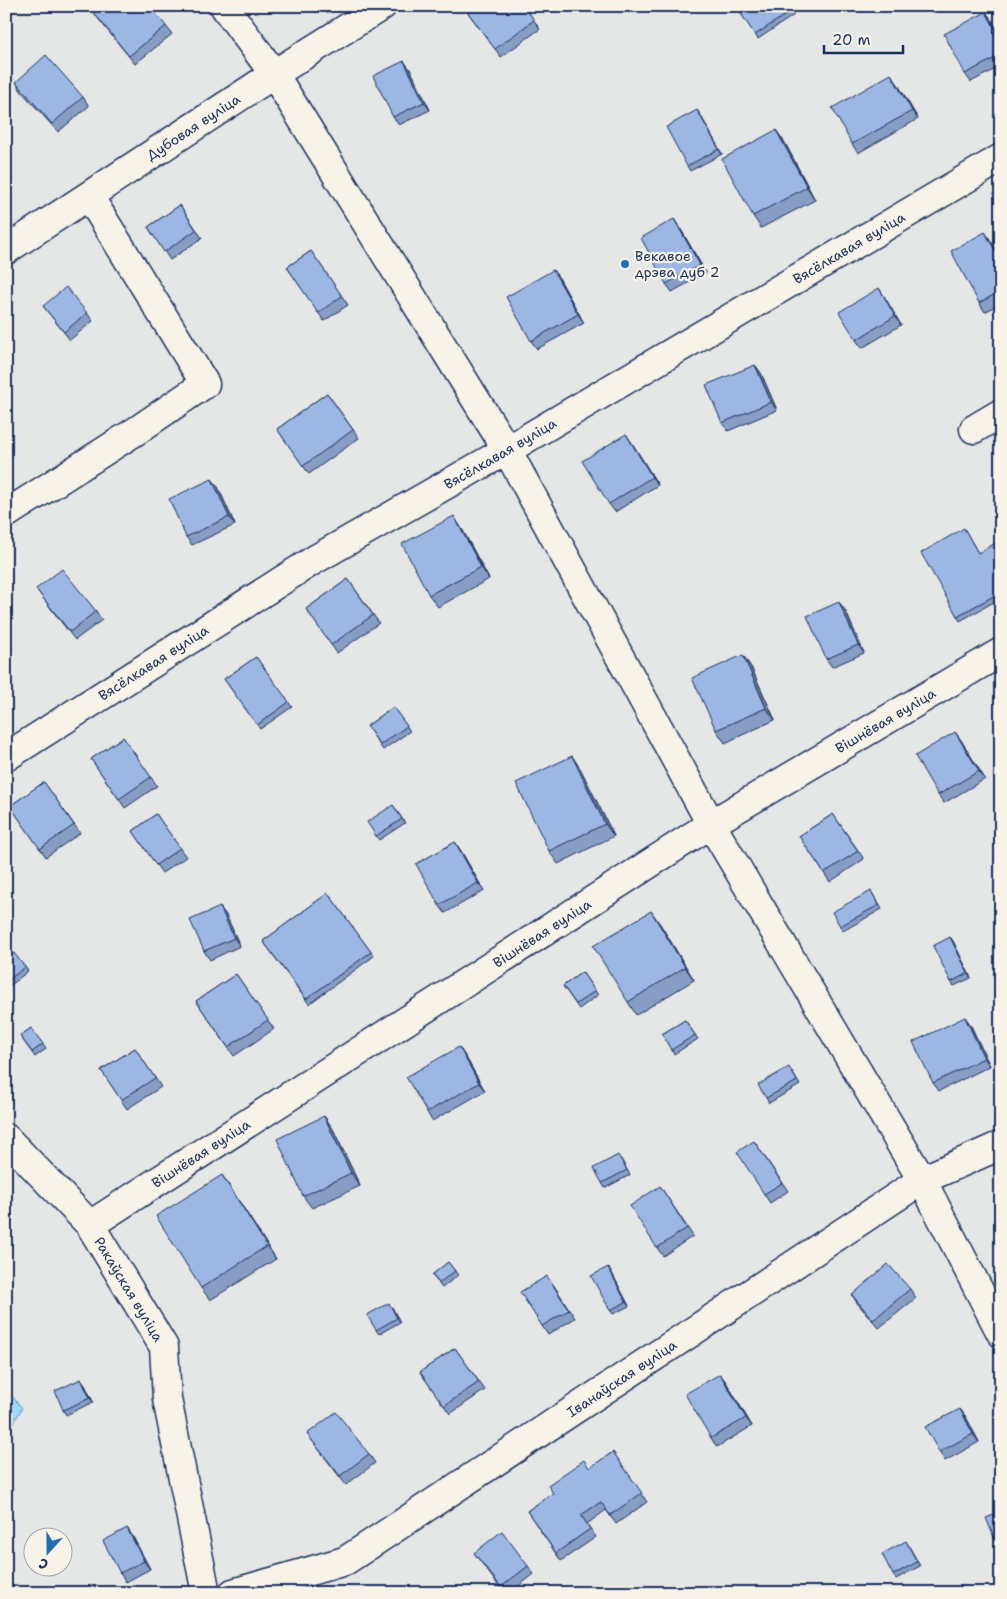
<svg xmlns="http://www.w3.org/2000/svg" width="1007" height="1599" viewBox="0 0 1007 1599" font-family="'Shantell Sans',sans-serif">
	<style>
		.water { fill: #9ddafe; stroke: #6996be }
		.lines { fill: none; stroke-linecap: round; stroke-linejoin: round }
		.minor-casing { stroke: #1b2f5e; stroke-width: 31 }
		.minor { stroke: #f7f3e8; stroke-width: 28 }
		.wall { fill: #879dc4; stroke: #1b2f5e }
		.shaded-wall { fill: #6e80a0; stroke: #1b2f5e }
		.building { fill: #9db7e4; stroke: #1b2f5e }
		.poi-dot { fill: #1f6fb2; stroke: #f7f3e8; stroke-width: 2 }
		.labels { text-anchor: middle; stroke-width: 4.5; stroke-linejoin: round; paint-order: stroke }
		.street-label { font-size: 14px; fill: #1b2f5e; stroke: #f7f3e8 }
		.poi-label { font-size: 14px; fill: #1b2f5e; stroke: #f7f3e8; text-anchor: start }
	</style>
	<rect width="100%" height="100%" fill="#e5e7e7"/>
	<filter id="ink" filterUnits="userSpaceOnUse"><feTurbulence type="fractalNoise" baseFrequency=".02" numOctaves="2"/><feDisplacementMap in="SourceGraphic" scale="10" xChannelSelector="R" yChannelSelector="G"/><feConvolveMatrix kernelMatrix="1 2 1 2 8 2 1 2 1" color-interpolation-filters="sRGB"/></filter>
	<g filter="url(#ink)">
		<!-- water -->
		<path class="water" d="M6,1389l16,19 -15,27h-1z"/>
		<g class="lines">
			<defs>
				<g id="minor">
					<path d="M224,6l50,68 233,376 204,374 211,356 79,153"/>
					<path id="s1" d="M6,250l268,-176 108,-68"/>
					<path d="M974,429l27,-16"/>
					<path d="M6,514l130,-83 69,-47 -116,-188"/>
					<path id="s2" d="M6,757l308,-197 193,-110 494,-292"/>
					<path id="s3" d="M6,1138l84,87 74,122 3,52 39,194"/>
					<path id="s4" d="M90,1225l621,-401 290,-172"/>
					<path id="s5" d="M233,1593l112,-32 577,-381 79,-35"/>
				</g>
			</defs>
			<!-- minor casing -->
			<use href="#minor" class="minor-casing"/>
			<!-- minor -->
			<use href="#minor" class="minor"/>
		</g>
		<!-- wall -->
		<path class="wall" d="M524,6l16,23 -39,28 -35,-47z
			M736,6h52l6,9 -36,24z
			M94,13l72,13 6,8 -37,30 -35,-43z
			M992,20l9,17v29l-30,16 -6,-8z
			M410,69l20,41 -31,15 -6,-8z
			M16,82l67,15 6,9 -31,26 -37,-41z
			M897,83l21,36 -60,34 -6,-9z
			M697,110l25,44 -32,17 -3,-5z
			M776,130l9,13 30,57 -54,28 -8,-12z
			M180,205l22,33 -32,22 -22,-33z
			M680,228l26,45 -34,19 -6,-8z
			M991,241l10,17v45l-16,9 -6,-9z
			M311,251l37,54 -24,16 -37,-54z
			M559,278l25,45 -47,26 -6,-8z
			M884,296l17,29 -39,23 -6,-8z
			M43,306l44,7 6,8 -23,19z
			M755,365l6,8 16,37 -49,21 -6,-8z
			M327,393l32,45 -50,36 -32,-45z
			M632,443l26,42 -43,27 -6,-8z
			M218,487l17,38 -43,20 -6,-8z
			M964,528l14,25 23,-10v55l-41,23 -3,-5z
			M462,529l27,50 -51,28 -9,-12z
			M348,579l31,44 -42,30 -31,-44z
			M36,589l60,22 6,9 -27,20z
			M845,610l19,43 -32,14 -6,-8z
			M256,657l36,50 -32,22 -36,-50z
			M6,666l5,7 -5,3z
			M751,667l24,53 -50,23 -9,-13z
			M393,707l17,24 -27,19 -16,-24z
			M955,732l30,47 -41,24 -6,-8z
			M123,737l34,49 -32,22 -34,-49z
			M580,768l34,68 -56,28 -9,-13z
			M44,782l36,51 -34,24 -36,-51z
			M393,805l12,18 -26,17 -3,-4z
			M156,814l30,43 -24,16 -29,-42z
			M833,814l31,45 -34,23 -31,-46z
			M455,842l6,9 23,40 -39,22 -6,-8z
			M871,891l11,18 -39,22 -3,-5z
			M328,893l46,63 -65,48 -46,-63z
			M226,915l14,31 -30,14 -6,-9z
			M660,924l34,56 -58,35 -8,-13z
			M950,937l3,4 18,37 -17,8 -3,-4z
			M6,959l19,8 3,4 -22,18z
			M582,972l16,23 -19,14 -16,-23z
			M236,974l38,55 -40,27 -38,-55z
			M965,1017l6,9 19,40 -51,25 -6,-8z
			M685,1020l13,19 -24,15 -12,-20z
			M31,1028l15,21 -11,8 -15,-21z
			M135,1048l26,39 -34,22 -26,-39z
			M465,1056l20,35 -53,30 -5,-9z
			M792,1072l8,13 -31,18 -3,-5z
			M324,1116l9,13 27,57 -48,22 -9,-12z
			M754,1141l34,50 -18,12 -6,-9z
			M621,1159l9,16 -25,13 -3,-5z
			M660,1186l33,50 -30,20 -6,-8z
			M230,1187l46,72 -66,41 -9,-12z
			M448,1262l10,13 -16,13 -10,-13z
			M608,1267l21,39 -16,8 -3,-4z
			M553,1284l22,34 -27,17 -6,-9z
			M910,1289l6,9 -37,30 -22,-25 -5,-8z
			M392,1307l8,15 -21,12 -3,-4z
			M455,1348l30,42 -35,24 -30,-42z
			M720,1374l6,8 26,44 -35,21 -6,-9z
			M81,1379l3,4 9,19 -27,13 -3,-5z
			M960,1409l6,8 13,25 -34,19 -6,-9z
			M307,1434l62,20 6,9 -29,22z
			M613,1452l34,50 -31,22 -10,-14 -19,14 9,13 -35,24 -34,-50z
			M127,1528l6,9 17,32 -24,13 -6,-9z
			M906,1541l14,25 -24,13 -3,-4z
			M474,1553l54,13 6,8 -24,19h-6z"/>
		<!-- shaded-wall -->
		<path class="shaded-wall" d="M986,12l6,8 9,17v3z
			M404,61l6,8 20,41 -6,-8z
			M891,74l6,9 21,36 -6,-8z
			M697,110l3,4 22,40 -3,-5z
			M776,130l9,13 30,57 -8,-13z
			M674,219l6,9 26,45 -6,-8z
			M985,232l6,9 10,17v3z
			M553,270l6,8 25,45 -6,-9z
			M879,288l5,8 17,29 -6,-9z
			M755,365l6,8 16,37 -6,-8z
			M626,434l6,9 26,42 -6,-8z
			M212,479l6,8 17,38 -6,-8z
			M454,516l8,13 27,50 -8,-12z
			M839,602l6,8 19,43 -6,-8z
			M743,655l8,12 24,53 -9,-12z
			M955,732l6,8 24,39 -6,-8z
			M572,756l8,12 34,68 -9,-12z
			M455,842l6,9 23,40 -6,-8z
			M220,907l6,8 14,31 -6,-8z
			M651,911l9,13 34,56 -9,-13z
			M950,937l3,4 18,37 -3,-5z
			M965,1017l6,9 19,40 -6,-8z
			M459,1047l6,9 20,35 -6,-8z
			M324,1116l9,13 27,57 -9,-13z
			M222,1175l8,12 46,72 -9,-13z
			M608,1267l3,4 18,35 -3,-4z
			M720,1374l6,8 26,44 -6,-8z
			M81,1379l3,4 9,19 -3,-4z
			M960,1409l6,8 13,25 -6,-8z
			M127,1528l6,9 17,32 -6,-8z"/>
		<!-- building -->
		<path class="building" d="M102,6h48l16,20 -37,30 -35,-43z
			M471,6h53l10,14 -39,29 -29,-39z
			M736,6h52l3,5 -36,24z
			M986,12l15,28v15l-36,19 -21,-40z
			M46,55l37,42 -31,27 -36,-42z
			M404,61l20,41 -31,15 -20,-41z
			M891,74l21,37 -60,33 -20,-36z
			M697,110l22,39 -32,17 -21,-39z
			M776,130l31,57 -54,29 -31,-57z
			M180,205l16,25 -32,22 -16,-25z
			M674,219l26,46 -34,19 -25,-46z
			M985,232l16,29v30l-22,12 -28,-52z
			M311,251l31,45 -24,17 -31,-46z
			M553,270l25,44 -47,27 -25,-44z
			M66,287l21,26 -23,19 -21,-26z
			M879,288l16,28 -39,24 -17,-28z
			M755,365l16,37 -49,21 -16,-38z
			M327,393l26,37 -50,36 -26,-37z
			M626,434l26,43 -43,27 -27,-43z
			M212,479l17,38 -43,20 -17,-38z
			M454,516l27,51 -52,28 -27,-51z
			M964,528l14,25 21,-12 2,3v48l-44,24 -36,-63z
			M62,569l34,42 -26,21 -34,-43z
			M348,579l25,36 -42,30 -25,-36z
			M839,602l19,43 -32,14 -19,-43z
			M743,655l23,53 -50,22 -24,-52z
			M256,657l33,45 -32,23 -33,-46z
			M393,707l14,19 -27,19 -13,-19z
			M955,732l24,39 -41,24 -23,-39z
			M123,737l28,40 -32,22 -28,-40z
			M572,756l33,68 -56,27 -33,-68z
			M44,782l30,43 -34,24 -30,-43z
			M393,805l9,14 -26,17 -9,-14z
			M156,814l24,34 -24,17 -23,-34z
			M833,814l25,37 -34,22 -25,-37z
			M455,842l23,41 -39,22 -23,-41z
			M871,891l8,14 -39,21 -8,-14z
			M328,893l43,59 -65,47 -43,-58z
			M220,907l14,31 -30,13 -14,-31z
			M651,911l34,56 -57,35 -35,-56z
			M950,937l18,36 -17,9 -18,-36z
			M14,953l11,14 -19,15v-23z
			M582,972l13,19 -19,13 -13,-18z
			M236,974l32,46 -40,27 -32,-46z
			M965,1017l19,41 -51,25 -20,-41z
			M685,1020l10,15 -24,15 -9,-16z
			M31,1028l12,16 -11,8 -12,-16z
			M459,1047l20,36 -52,29 -21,-35z
			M135,1048l20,30 -34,22 -20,-30z
			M789,1067l8,14 -31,17 -8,-13z
			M324,1116l27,57 -48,23 -26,-57z
			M754,1141l28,42 -18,11 -27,-42z
			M618,1155l9,15 -25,13 -8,-15z
			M222,1175l45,71 -66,42 -45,-72z
			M660,1186l27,42 -30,20 -27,-42z
			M448,1262l7,9 -16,12 -7,-8z
			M888,1264l22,25 -37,31 -21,-25z
			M608,1267l18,35 -16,8 -19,-34z
			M547,1276l22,34 -27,16 -22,-34z
			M389,1303l8,15 -21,12 -9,-15z
			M455,1348l24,34 -35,24 -24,-34z
			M720,1374l26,44 -35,20 -26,-44z
			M81,1379l9,19 -27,12 -8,-19z
			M960,1409l13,25 -34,18 -14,-25z
			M336,1412l33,42 -29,22 -33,-42z
			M613,1452l29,41 -32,22 -9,-13 -20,13 9,14 -34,24 -29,-42 26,-18 -5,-8 36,-25 5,8z
			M1001,1512v34l-3,1 -12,-29z
			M127,1528l17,33 -24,12 -17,-32z
			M502,1531l26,35 -27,21 -27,-34z
			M906,1541l11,21 -24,13 -11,-21z"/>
	</g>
	<!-- markers -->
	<circle class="poi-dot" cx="625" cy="264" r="5"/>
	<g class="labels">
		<!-- street labels -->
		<g class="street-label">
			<text dy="5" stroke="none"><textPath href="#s1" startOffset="224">Дубовая вуліца</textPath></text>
			<text dy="5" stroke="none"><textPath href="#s2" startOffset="985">Вясёлкавая вуліца</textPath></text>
			<text dy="5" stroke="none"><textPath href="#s2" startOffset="580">Вясёлкавая вуліца</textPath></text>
			<text dy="5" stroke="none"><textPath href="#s2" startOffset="175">Вясёлкавая вуліца</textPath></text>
			<text dy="5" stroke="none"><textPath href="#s4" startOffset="942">Вішнёвая вуліца</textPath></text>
			<text dy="5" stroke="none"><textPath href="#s4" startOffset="538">Вішнёвая вуліца</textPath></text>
			<text dy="5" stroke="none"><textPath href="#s4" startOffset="132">Вішнёвая вуліца</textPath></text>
			<text dy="5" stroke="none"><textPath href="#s3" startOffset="196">Ракаўская вуліца</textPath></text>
			<text dy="5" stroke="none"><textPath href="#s5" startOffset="448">Іванаўская вуліца</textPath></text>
		</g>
		<!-- poi labels -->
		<g class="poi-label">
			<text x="635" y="261">Векавое<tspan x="635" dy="16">дрэва дуб 2</tspan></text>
		</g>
	</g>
	<!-- margin -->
	<rect width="1007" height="1599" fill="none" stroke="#f7f3e8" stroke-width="25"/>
	<rect x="12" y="12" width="982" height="1574" fill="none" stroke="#1b2f5e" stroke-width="2" filter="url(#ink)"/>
	<!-- north arrow -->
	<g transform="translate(48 1552) rotate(201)"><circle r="24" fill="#f7f3e8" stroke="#9fa5b1"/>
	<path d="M0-4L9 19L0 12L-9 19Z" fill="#1f6fb2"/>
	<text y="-8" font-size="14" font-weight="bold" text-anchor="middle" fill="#1b2f5e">С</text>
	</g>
	<!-- scale -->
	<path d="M824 45v8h79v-8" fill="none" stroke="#1b2f5e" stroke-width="2.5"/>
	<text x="832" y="45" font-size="15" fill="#1b2f5e" stroke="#f7f3e8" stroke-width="4" paint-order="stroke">20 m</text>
</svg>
